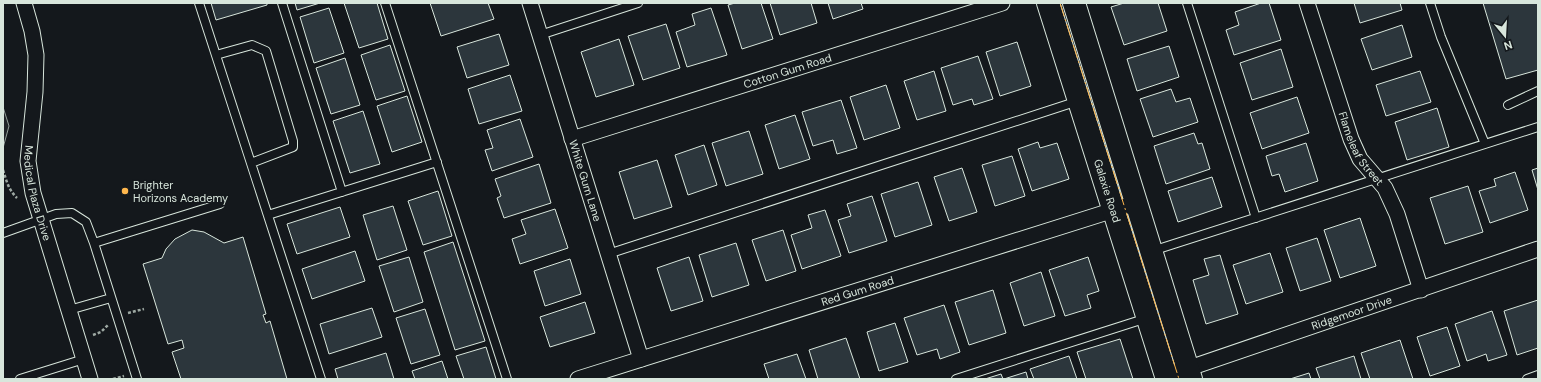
<svg xmlns="http://www.w3.org/2000/svg" width="1541" height="382" viewBox="0 0 1541 382" font-family="'DM Sans',sans-serif">
	<style>
		.green { fill: #202428; stroke: #939e99 }
		.building { fill: #2c363c; stroke: #d8e6dc }
		.lines { fill: none; stroke-linecap: round; stroke-linejoin: round }
		.lane-casing { stroke: #d8e6dc; stroke-width: 10 }
		.street-casing { stroke: #d8e6dc; stroke-width: 17 }
		.secondary-casing { stroke: #d8e6dc; stroke-width: 24 }
		.path { stroke: #9da8a2; stroke-width: 2.5; stroke-dasharray: 3 2; stroke-linecap: butt }
		.lane { stroke: #14181c; stroke-width: 8 }
		.street { stroke: #14181c; stroke-width: 15 }
		.secondary { stroke: #14181c; stroke-width: 22 }
		.power { stroke: #ffb74d; stroke-width: 1; stroke-dasharray: 14 3 2 3; stroke-linecap: butt }
		.poi-dot { fill: #ffb74d; stroke: #14181c; stroke-width: 1.5 }
		.labels { text-anchor: middle; stroke-width: 3; stroke-linejoin: round; paint-order: stroke }
		.street-label { font-size: 11px; fill: #d8e6dc; stroke: #14181c }
		.poi-label { font-size: 11px; fill: #d8e6dc; stroke: #14181c; text-anchor: start }
	</style>
	<rect width="100%" height="100%" fill="#14181c"/>
	<!-- green -->
	<path class="green" d="M3,107l6,19 -6,22z"/>
	<!-- building -->
	<path class="building" d="M211,3h56v2l-51,15z
		M295,3h25l-23,7z
		M344,3h33l11,36 -29,9z
		M430,3h58l6,16 -53,17z
		M735,3h26l12,36 -31,10 -14,-44z
		M770,3h41l6,20 -37,12z
		M828,3h33l2,6 -30,10z
		M1124,3h34l9,28 -43,14 -13,-38z
		M1261,3h8l12,37 -47,15 -8,-25 13,-5 -4,-13z
		M1354,3h46l2,7 -42,13z
		M1483,3h55v67l-32,9z
		M329,8l15,45 -30,10 -14,-46z
		M711,8l16,47 -40,12 -11,-35 19,-7 -3,-11z
		M666,24l14,44 -37,12 -15,-44z
		M1402,25l10,32 -40,13 -11,-31z
		M499,34l10,31 -42,13 -10,-31z
		M619,39l15,46 -38,12 -15,-45z
		M1017,42l14,44 -31,10 -14,-44z
		M390,45l15,46 -29,9 -15,-45z
		M1169,46l10,31 -42,14 -10,-32z
		M1281,49l12,38 -41,13 -12,-37z
		M978,56l15,43 -19,6 -2,-6 -19,6 -12,-37z
		M345,58l15,47 -29,9 -15,-46z
		M934,71l12,40 -29,9 -13,-39z
		M1420,71l11,31 -45,14 -10,-31z
		M510,75l12,36 -43,13 -11,-35z
		M886,85l14,43 -36,12 -14,-43z
		M1171,89l5,13 14,-4 8,24 -45,15 -13,-38z
		M407,96l15,46 -30,10 -15,-46z
		M1297,97l12,36 -47,16 -12,-36z
		M841,100l16,48 -20,6 -4,-14 -20,6 -11,-34z
		M1437,108l12,39 -42,13 -12,-38z
		M363,111l17,53 -30,9 -17,-52z
		M795,115l15,44 -31,10 -14,-44z
		M520,119l13,38 -41,14 -7,-21 8,-2 -6,-18z
		M749,131l14,43 -37,12 -14,-43z
		M1194,133l4,11 4,-1 8,26 -44,15 -12,-38z
		M1038,142l2,6 17,-5 12,36 -37,12 -14,-42z
		M1306,143l12,38 -33,11 -6,-18 -7,2 -6,-20z
		M704,145l13,40 -29,10 -13,-40z
		M1012,156l13,40 -30,10 -13,-41z
		M657,160l15,47 -38,12 -15,-47z
		M539,164l12,39 -47,15 -7,-20 4,-2 -6,-17z
		M962,168l15,44 -28,9 -15,-44z
		M1538,168v22l-6,-20z
		M1515,172l13,38 -38,13 -11,-32 17,-5 -2,-7z
		M1212,177l10,30 -44,15 -10,-31z
		M918,182l14,43 -37,12 -14,-43z
		M1468,186l15,46 -38,12 -15,-46z
		M438,191l14,45 -29,9 -15,-44z
		M872,196l15,45 -38,12 -11,-33 13,-4 -4,-12z
		M393,206l14,44 -30,10 -14,-45z
		M340,207l10,30 -53,17 -10,-30z
		M555,209l13,39 -48,16 -8,-25 14,-5 -5,-14z
		M825,210l16,46 -39,13 -11,-34 21,-7 -4,-13z
		M1360,218l16,48 -36,12 -16,-48z
		M192,230l12,2 20,11 19,-6 23,77 -3,1 3,8 4,-2 17,58h-106l-9,-27 12,-4 -2,-8 -14,4 -25,-80 19,-6 4,-9 9,-10z
		M783,230l13,41 -30,10 -14,-41z
		M1317,238l14,43 -31,10 -14,-43z
		M453,242l32,99 -30,9 -31,-98z
		M736,243l13,42 -37,12 -13,-42z
		M355,251l10,30 -53,18 -10,-30z
		M1270,253l13,39 -37,12 -13,-39z
		M1220,255l18,59 -32,10 -13,-44 16,-5 -5,-16z
		M409,257l14,45 -29,10 -15,-46z
		M689,257l14,44 -32,10 -14,-43z
		M1088,257l11,34 -12,4 4,13 -26,8 -16,-46z
		M570,259l11,35 -36,12 -11,-35z
		M1041,272l14,44 -31,10 -14,-43z
		M993,290l13,43 -37,12 -14,-43z
		M1538,300v48l-21,7 -13,-44z
		M585,302l10,31 -45,14 -10,-30z
		M944,305l16,47 -20,7 -3,-10 -20,6 -13,-37z
		M372,308l10,29 -53,17 -9,-30z
		M425,309l15,46 -29,9 -15,-46z
		M1492,311l15,44 -19,6 -2,-7 -19,7 -12,-37z
		M895,323l13,39 -29,9 -12,-39z
		M1447,327l13,39 -30,10 -13,-39z
		M846,338l14,41h-42l-9,-29z
		M1120,339l13,40h-47l-9,-27z
		M1400,340l13,39h-43l-9,-26z
		M486,347l10,32h-32l-8,-23z
		M386,353l8,26h-56l-3,-10z
		M797,354l9,25h-37l-5,-15z
		M1069,356l8,23h-43l-4,-10z
		M1354,356l7,23h-41l-4,-11z
		M442,361l6,18h-33l-3,-8z
		M1026,372l2,7h-24z
		M1309,373l2,6h-21z
		M1001,374l2,5h-18z"/>
	<g class="lines">
		<defs>
			<path id="lane" d="M199,3l122,376
				M282,3l60,189
				M385,3l122,376
				M1187,3l69,215
				M1430,3l11,34 44,107
				M540,35l98,-32
				M216,55l36,-10 14,6 27,90v6l-42,16
				M1508,105l30,-14
				M268,215l169,-53
				M3,233l53,-19 16,-1 14,9 8,21 43,136
				M94,243l126,-39
				M1152,251l386,-124
				M608,254l470,-153
				M69,310l42,-12
				M20,379l64,-20
				M956,379l191,-61
				M1527,379l11,-4"/>
			<g id="street">
				<path id="s1" d="M24,3l8,28 4,24 -1,37 -7,69 5,32 57,186"/>
				<path id="s2" d="M530,3l111,356"/>
				<path id="s3" d="M1307,3l44,136 9,20 25,29 12,26 24,76"/>
				<path id="s4" d="M572,139l430,-136"/>
				<path id="s5" d="M1166,376l372,-127"/>
				<path id="s6" d="M578,379l558,-176"/>
			</g>
			<g id="secondary">
				<path id="s7" d="M1048,3l119,376"/>
				<path d="M1074,3l117,376"/>
			</g>
		</defs>
		<!-- lane casing -->
		<use href="#lane" class="lane-casing"/>
		<!-- street casing -->
		<use href="#street" class="street-casing"/>
		<!-- secondary casing -->
		<use href="#secondary" class="secondary-casing"/>
		<!-- path -->
		<path class="path" d="M3,170c4,12 5,19 14,28
			M128,313l16,-4
			M93,335l8,-3 7,-7
			M113,379l11,-3"/>
		<!-- lane -->
		<use href="#lane" class="lane"/>
		<!-- street -->
		<use href="#street" class="street"/>
		<!-- secondary -->
		<use href="#secondary" class="secondary"/>
		<!-- power -->
		<path class="power" d="M1060,3l119,376"/>
	</g>
	<!-- markers -->
	<circle class="poi-dot" cx="125" cy="191" r="4"/>
	<g class="labels">
		<!-- street labels -->
		<g class="street-label">
			<text dy="4" stroke="none"><textPath href="#s4" startOffset="226">Cotton Gum Road</textPath></text>
			<text dy="4" stroke="none"><textPath href="#s3" startOffset="156">Flameleaf Street</textPath></text>
			<text dy="4" stroke="none"><textPath href="#s2" startOffset="186">White Gum Lane</textPath></text>
			<text dy="4" stroke="none"><textPath href="#s7" startOffset="197">Galaxie Road</textPath></text>
			<text dy="4" stroke="none"><textPath href="#s1" startOffset="193">Medical Plaza Drive</textPath></text>
			<text dy="4" stroke="none"><textPath href="#s6" startOffset="293">Red Gum Road</textPath></text>
			<text dy="4" stroke="none"><textPath href="#s5" startOffset="196">Ridgemoor Drive</textPath></text>
		</g>
		<!-- poi labels -->
		<g class="poi-label">
			<text x="133" y="189">Brighter<tspan x="133" dy="13">Horizons Academy</tspan></text>
		</g>
	</g>
	<!-- border -->
	<rect width="1541" height="382" fill="none" stroke="#d8e6dc" stroke-width="8"/>
	<!-- north arrow -->
	<g transform="translate(1505 36) rotate(162)" stroke="#14181c" stroke-width="3" paint-order="stroke">
	<path d="M0-3L7 15L0 10L-7 15Z" fill="#d8e6dc"/>
	<text y="-6" font-size="11" font-weight="bold" text-anchor="middle" fill="#d8e6dc">N</text>
	</g>
</svg>
